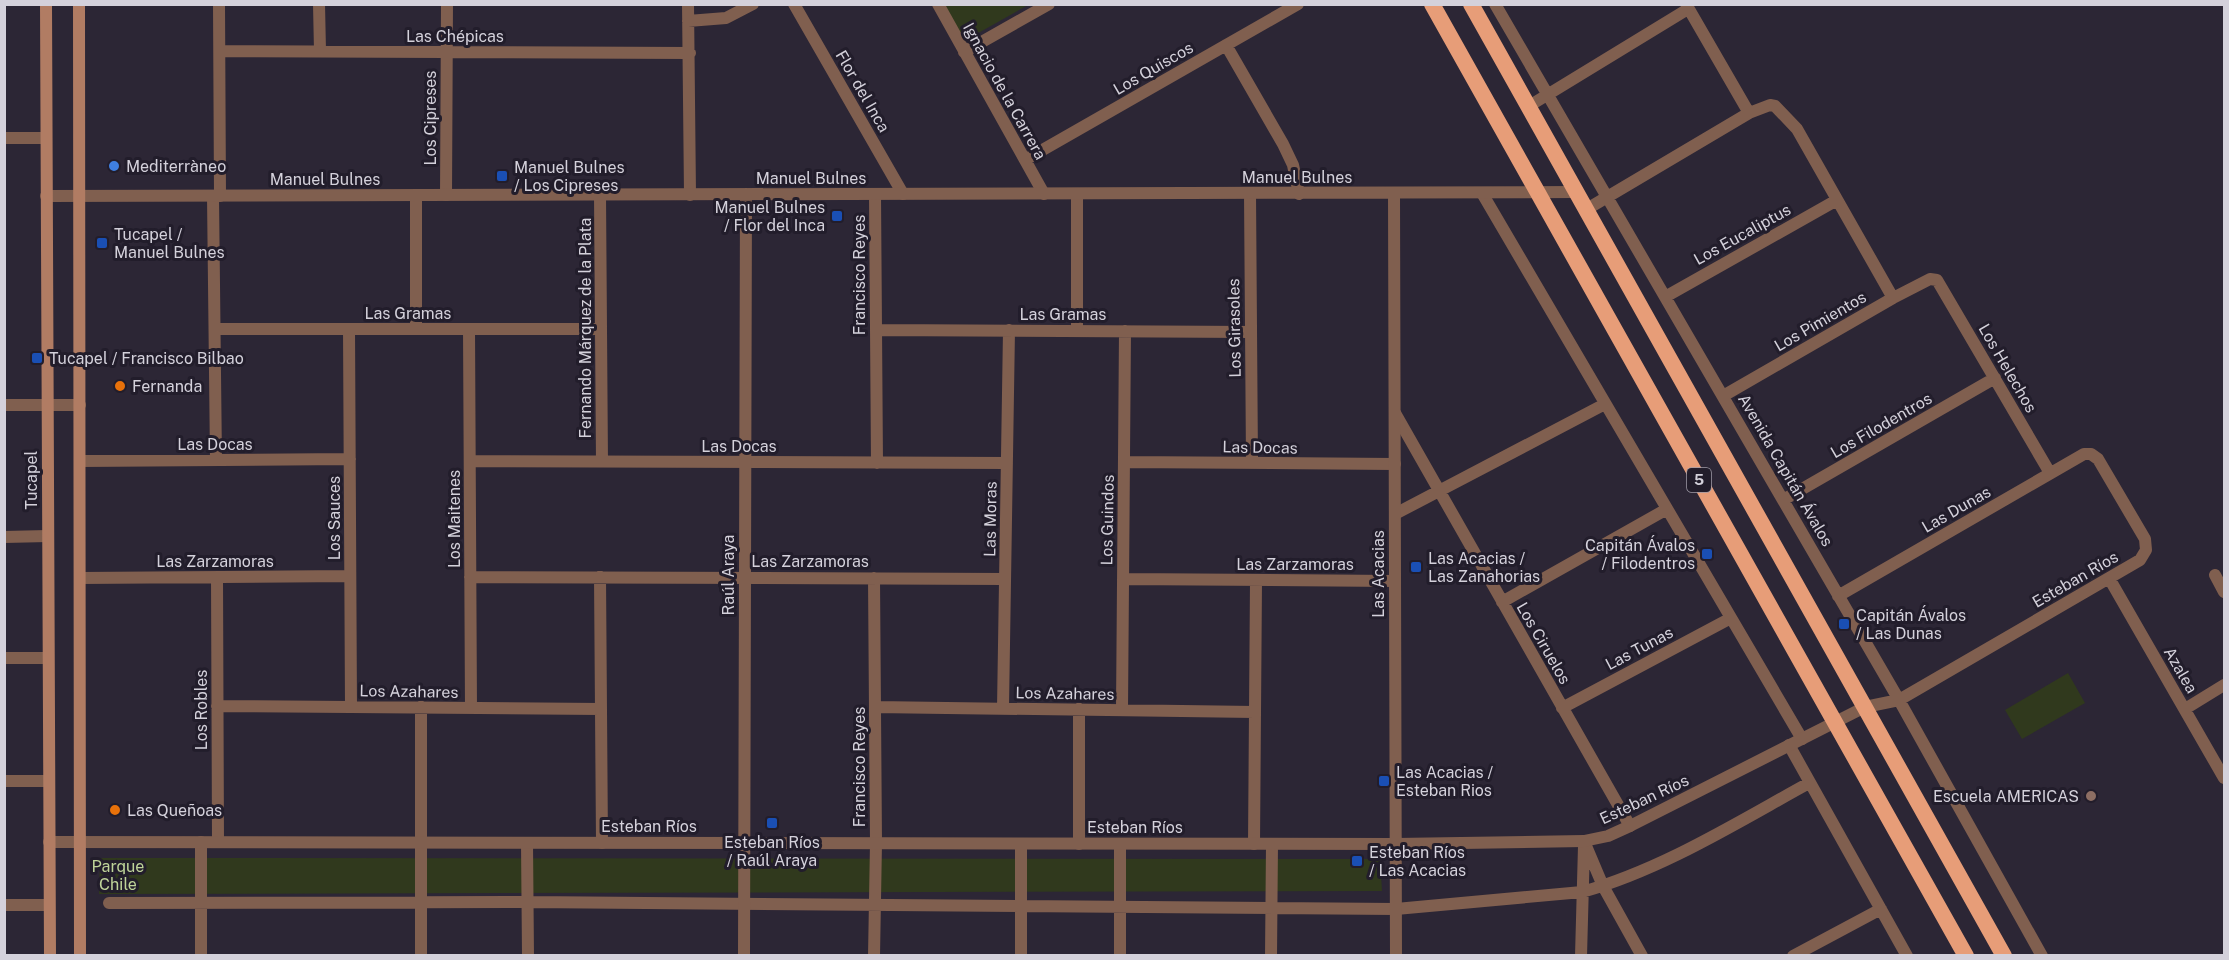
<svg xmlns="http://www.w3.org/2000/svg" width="2229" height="960" viewBox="0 0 2229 960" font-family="'Public Sans',sans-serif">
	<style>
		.green { fill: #30391d }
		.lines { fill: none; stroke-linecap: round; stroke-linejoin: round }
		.minor { stroke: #805f4f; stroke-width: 12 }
		.tertiary { stroke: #805f4f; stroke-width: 12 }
		.secondary { stroke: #b17c63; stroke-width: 12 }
		.trunk { stroke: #e79d78; stroke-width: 16 }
		.shop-dot { fill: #3f7fe0; stroke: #221d2b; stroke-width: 2 }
		.transit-dot { fill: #1a4fb4; stroke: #221d2b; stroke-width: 2 }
		.food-dot { fill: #e8710a; stroke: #221d2b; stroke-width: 2 }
		.education-dot { fill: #8d6e63; stroke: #221d2b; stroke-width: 2 }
		.labels { text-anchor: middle; stroke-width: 6; stroke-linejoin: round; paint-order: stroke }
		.shield { fill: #221d2b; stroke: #9f9ba6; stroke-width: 1.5 }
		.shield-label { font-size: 15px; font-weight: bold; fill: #d4d1db }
		.street-label { font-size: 16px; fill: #d4d1db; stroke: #221d2b }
		.poi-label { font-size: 16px; fill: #d4d1db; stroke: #221d2b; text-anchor: start }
		.park-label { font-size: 16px; fill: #bfd499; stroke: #221d2b }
	</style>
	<rect width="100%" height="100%" fill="#2c2635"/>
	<!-- green -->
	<path class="green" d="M943,5h85l-64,36z
		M2068,673l17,30 -63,36 -17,-29z
		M100,858l1280,1 2,32 -1283,3z"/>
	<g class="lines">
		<!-- minor -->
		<path class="minor" d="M219,4l1,192
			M319,4l1,47
			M688,4l2,191
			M794,4l109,190
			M938,4l106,190
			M1495,4l404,696 143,256
			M1686,4l63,109
			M688,21l38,-3 27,-14
			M1226,45l57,99 10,21 6,29
			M220,51l470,2
			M964,52l85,-48
			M1529,106l159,-97
			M4,138h42
			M1025,160l273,-156
			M1250,193l2,270
			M1482,193l320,546
			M875,194l2,269
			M1077,194v137
			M446,195l1,-191
			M600,195l2,267
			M213,196l3,264
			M1587,209l162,-96 21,-8 5,1 22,23 96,169
			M1665,297l172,-97
			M215,329h386
			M349,329l2,378
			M416,329v-134
			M469,329l2,379
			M876,330l375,2
			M1723,396l170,-98 37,-19 7,1 113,193
			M4,405h76
			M1395,413l235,413
			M80,461l270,-2
			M470,461l537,2
			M1124,462l271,2
			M1783,500l212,-122
			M1395,514l210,-110
			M4,537l44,-1
			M2215,575l9,17
			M217,577l1,265
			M470,577l535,2
			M600,577l2,266
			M80,578l270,-2
			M2109,578l115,200
			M1123,579l272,2
			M1838,596l246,-142h7l7,5 47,80 1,11 -6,10 -241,140 -34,7
			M1502,602l165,-93
			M4,658h44
			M217,706l384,3
			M875,707l380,5
			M1003,708l6,-378
			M1562,708l169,-90
			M2185,709l39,-24
			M1122,710l3,-379
			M1789,745l118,211
			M4,781h45
			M1584,841l19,45 39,70
			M201,842v114
			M527,843l1,113
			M1079,844v-135
			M1120,844v112
			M1254,844l2,-263
			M109,903l419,-1 868,7 186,-17c81,-23 154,-69 227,-109
			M4,905h45
			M421,956v-249
			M874,956l2,-113 -2,-265
			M1021,956v-112
			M1271,956l1,-112
			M1581,956l3,-110
			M1793,956l88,-47"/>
		<!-- tertiary -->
		<path class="tertiary" d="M1394,193l2,763
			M46,196l1531,-4
			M49,842l1347,2 188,-3 24,-5 22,-10 235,-119
			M744,956l2,-762"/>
		<!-- secondary -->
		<path class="secondary" d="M46,4l4,952
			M79,4l1,952"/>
		<!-- trunk -->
		<path class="trunk" d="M1432,4l534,952
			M1471,4l533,952"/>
	</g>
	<!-- markers -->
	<circle class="shop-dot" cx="114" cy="166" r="6"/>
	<g class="transit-dot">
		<rect x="496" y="170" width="12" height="12" rx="3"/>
		<rect x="831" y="210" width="12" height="12" rx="3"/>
		<rect x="96" y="237" width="12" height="12" rx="3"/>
		<rect x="31" y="352" width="12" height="12" rx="3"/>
		<rect x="1701" y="548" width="12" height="12" rx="3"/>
		<rect x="1410" y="561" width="12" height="12" rx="3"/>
		<rect x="1838" y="618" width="12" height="12" rx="3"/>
		<rect x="1378" y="775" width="12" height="12" rx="3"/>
		<rect x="766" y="817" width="12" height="12" rx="3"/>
		<rect x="1351" y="855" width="12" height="12" rx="3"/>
	</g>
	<g class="food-dot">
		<circle cx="120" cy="386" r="6"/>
		<circle cx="115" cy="810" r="6"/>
	</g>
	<circle class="education-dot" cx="2091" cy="796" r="6"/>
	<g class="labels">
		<!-- shield labels -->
		<rect class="shield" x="1687" y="468" width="24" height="24" rx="4.5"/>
		<g class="shield-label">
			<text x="1699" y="485">5</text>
		</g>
		<!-- street labels -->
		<g class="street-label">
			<text x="455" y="42">Las Chépicas</text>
			<text transform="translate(1153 68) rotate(-30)" y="6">Los Quiscos</text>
			<text transform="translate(863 91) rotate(60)" y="6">Flor del Inca</text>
			<text transform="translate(1005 91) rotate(61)" y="6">Ignacio de la Carrera</text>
			<text transform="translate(430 118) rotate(-90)" y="6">Los Cipreses</text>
			<text x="1297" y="183">Manuel Bulnes</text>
			<text x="811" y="184">Manuel Bulnes</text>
			<text x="325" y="185">Manuel Bulnes</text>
			<text transform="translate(1742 234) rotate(-29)" y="6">Los Eucaliptus</text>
			<text transform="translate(859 275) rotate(-90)" y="6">Francisco Reyes</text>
			<text x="408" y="319">Las Gramas</text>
			<text x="1063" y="320">Las Gramas</text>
			<text transform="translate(1820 321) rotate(-30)" y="6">Los Pimientos</text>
			<text transform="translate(585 328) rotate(-90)" y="6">Fernando Márquez de la Plata</text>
			<text transform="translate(1234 328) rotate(-91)" y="6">Los Girasoles</text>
			<text transform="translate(2008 368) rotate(60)" y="6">Los Helechos</text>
			<text transform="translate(1881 425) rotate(-30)" y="6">Los Filodentros</text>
			<text x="215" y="450">Las Docas</text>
			<text x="739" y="452">Las Docas</text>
			<text transform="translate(1260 447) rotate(1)" y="6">Las Docas</text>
			<text transform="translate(1786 470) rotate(60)" y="6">Avenida Capitán Ávalos</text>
			<text transform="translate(31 480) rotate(-90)" y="6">Tucapel</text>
			<text transform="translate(1956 509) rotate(-30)" y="6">Las Dunas</text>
			<text transform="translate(334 518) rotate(-90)" y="6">Los Sauces</text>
			<text transform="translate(454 519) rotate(-90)" y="6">Los Maitenes</text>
			<text transform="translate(990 519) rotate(-89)" y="6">Las Moras</text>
			<text transform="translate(1107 520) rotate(-89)" y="6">Los Guindos</text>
			<text x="215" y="567">Las Zarzamoras</text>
			<text x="810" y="567">Las Zarzamoras</text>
			<text x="1295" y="570">Las Zarzamoras</text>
			<text transform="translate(1378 574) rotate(-90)" y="6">Las Acacias</text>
			<text transform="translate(728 575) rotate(-90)" y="6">Raúl Araya</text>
			<text transform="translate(2075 579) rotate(-30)" y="6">Esteban Ríos</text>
			<text transform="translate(1544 643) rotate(60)" y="6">Los Ciruelos</text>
			<text transform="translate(1639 648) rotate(-28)" y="6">Las Tunas</text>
			<text transform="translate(2181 670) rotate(60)" y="6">Azalea</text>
			<text transform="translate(409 691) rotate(1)" y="6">Los Azahares</text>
			<text transform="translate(1065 693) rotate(1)" y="6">Los Azahares</text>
			<text transform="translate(201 710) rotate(-90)" y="6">Los Robles</text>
			<text transform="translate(859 767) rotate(-90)" y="6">Francisco Reyes</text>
			<text transform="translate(1644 799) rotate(-25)" y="6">Esteban Ríos</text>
			<text x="649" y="832">Esteban Ríos</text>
			<text x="1135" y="833">Esteban Ríos</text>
		</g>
		<!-- poi labels -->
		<g class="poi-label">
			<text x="126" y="172">Mediterràneo</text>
			<text x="514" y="173">Manuel Bulnes<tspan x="514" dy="18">/ Los Cipreses</tspan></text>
			<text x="825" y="213" text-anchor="end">Manuel Bulnes<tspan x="825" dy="18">/ Flor del Inca</tspan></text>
			<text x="114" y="240">Tucapel /<tspan x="114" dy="18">Manuel Bulnes</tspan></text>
			<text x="49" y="364">Tucapel / Francisco Bilbao</text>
			<text x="132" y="392">Fernanda</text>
			<text x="1695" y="551" text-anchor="end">Capitán Ávalos<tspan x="1695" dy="18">/ Filodentros</tspan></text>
			<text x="1428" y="564">Las Acacias /<tspan x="1428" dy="18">Las Zanahorias</tspan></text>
			<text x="1856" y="621">Capitán Ávalos<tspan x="1856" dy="18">/ Las Dunas</tspan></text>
			<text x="1396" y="778">Las Acacias /<tspan x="1396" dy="18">Esteban Rios</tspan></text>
			<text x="2079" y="802" text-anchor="end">Escuela AMERICAS</text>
			<text x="127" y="816">Las Queñoas</text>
			<text x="772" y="848" text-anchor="middle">Esteban Ríos<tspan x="772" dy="18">/ Raúl Araya</tspan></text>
			<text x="1369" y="858">Esteban Ríos<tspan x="1369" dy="18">/ Las Acacias</tspan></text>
		</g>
		<!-- park labels -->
		<g class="park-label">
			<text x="118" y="872">Parque<tspan x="118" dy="18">Chile</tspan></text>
		</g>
	</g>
	<!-- border -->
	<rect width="2229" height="960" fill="none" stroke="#d4d1db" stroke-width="12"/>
</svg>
